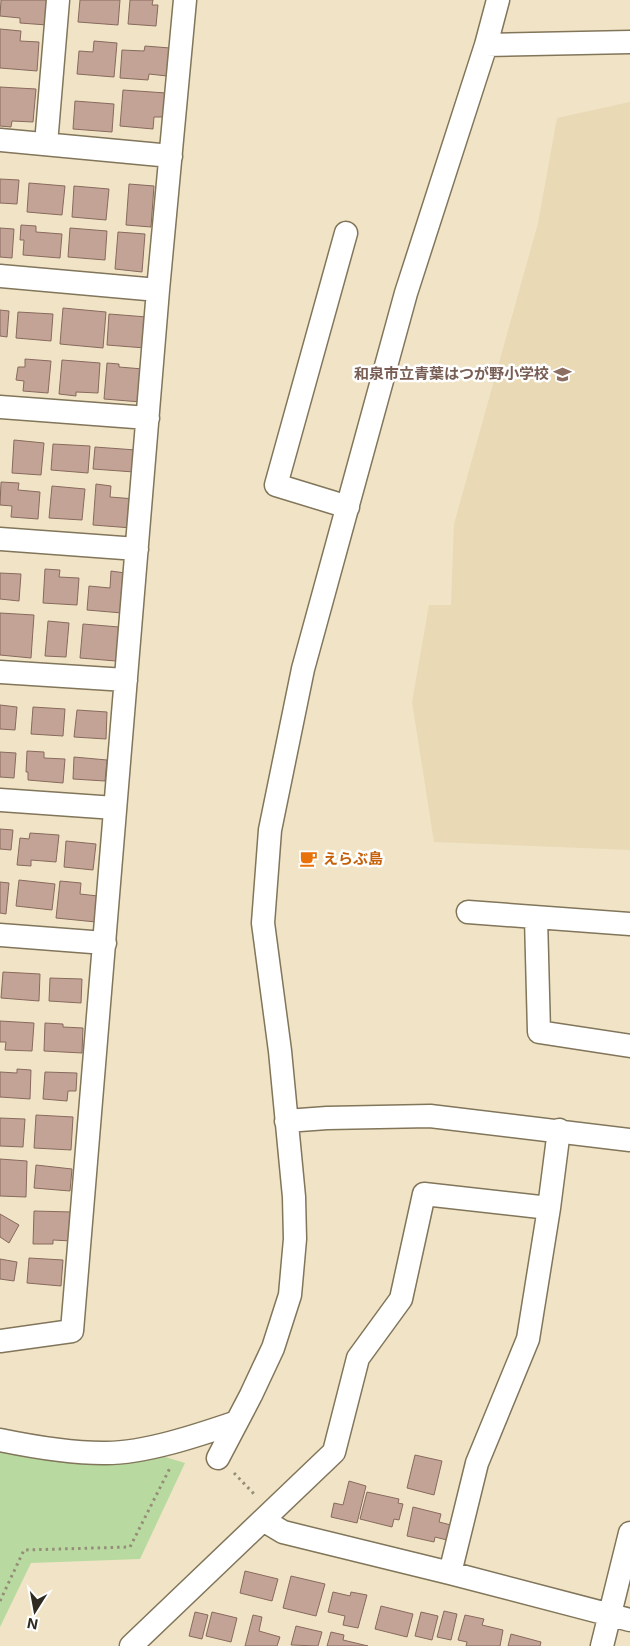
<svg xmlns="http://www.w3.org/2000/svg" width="630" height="1646" viewBox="0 0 630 1646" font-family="Inter,'Noto Sans JP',sans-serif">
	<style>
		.built { fill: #e9d9b5 }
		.green { fill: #b8daa0 }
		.building { fill: #c3a396; stroke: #876a5d }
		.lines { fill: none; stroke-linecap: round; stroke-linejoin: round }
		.minor-casing { stroke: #81755a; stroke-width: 25 }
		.path { stroke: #968d78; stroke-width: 3; stroke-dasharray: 2.5 4; stroke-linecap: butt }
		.minor { stroke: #fff; stroke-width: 22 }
		.labels { text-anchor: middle; stroke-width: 5; stroke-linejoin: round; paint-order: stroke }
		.education-label { font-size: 15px; font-weight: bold; fill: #785e54; stroke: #fff; text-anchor: end }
		.food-label { font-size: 15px; font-weight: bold; fill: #c56008; stroke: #fff; text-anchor: start }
	</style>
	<rect width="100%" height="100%" fill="#f1e4c6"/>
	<!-- built -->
	<path class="built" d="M630,102v748l-196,-8 -22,-140 17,-97h22l3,-81 84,-301 19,-105z"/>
	<!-- green -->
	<path class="green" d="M0,1447l162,9 23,7 -45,96 -109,4 -31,64z"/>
	<!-- building -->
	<path class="building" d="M1,0h48l-2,25 -27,-2v-5l-20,-2z
		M80,0h40l-2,25 -40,-3z
		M130,0h23l-1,5h6l-2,21 -28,-2z
		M0,29l21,2 -1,10 19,1 -2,29 -37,-3z
		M94,41l23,2 -3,34 -37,-3 2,-23 14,1z
		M145,46l25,2 -3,28 -18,-2 -1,6 -28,-2 2,-28 22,1z
		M0,87l36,2 -3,33 -21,-1 -1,6 -11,-1z
		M123,90l43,3 -2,24h-10l-1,12 -33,-3z
		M75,101l39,3 -2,28 -39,-3z
		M0,179l19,1 -2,24 -17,-1z
		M29,183l36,3 -3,29 -35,-3z
		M129,184l25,2 -3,41 -25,-2z
		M74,186l35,3 -3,31 -34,-3z
		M21,225l15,1v6l26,2 -2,24 -37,-3 1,-15h-4z
		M0,228l14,1 -2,29 -12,-1z
		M70,228l37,3 -2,29 -37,-3z
		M118,232l27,2 -3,38 -27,-3z
		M63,308l43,4 -3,36 -43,-4z
		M0,310l9,1 -2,26 -7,-1z
		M18,312l35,2 -2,27 -35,-3z
		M109,314l38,3 -2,31 -38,-3z
		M25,359l26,2 -3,32 -25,-2 1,-10 -8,-1 2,-13h7z
		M62,360l38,3 -2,30 -22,-1v4l-17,-2z
		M107,363l12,1v3l24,2 -2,33 -37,-3z
		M14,440l30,3 -3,32 -29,-2z
		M53,444l37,2 -2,27 -37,-3z
		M95,447l41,3 -2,22 -41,-3z
		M1,482l18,1 -1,7 22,2 -2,27 -27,-2 1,-11 -12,-1z
		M96,484l15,2 -1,11 25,2 -3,29 -39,-3z
		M52,486l33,3 -3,31 -33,-2z
		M45,569l15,1 -1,7 20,1 -2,27 -34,-2z
		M111,571l14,2 -3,40 -35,-3 2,-24 21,2z
		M0,573l21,1 -2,27 -19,-2z
		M0,613l34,2 -3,43 -31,-3z
		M48,621l21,2 -3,34 -21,-1z
		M83,624l36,3 -3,34 -36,-3z
		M0,705l17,2 -2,23 -15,-1z
		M33,707l32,2 -2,27 -32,-2z
		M77,710l30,2 -1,27 -32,-2z
		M27,751l17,1v6l21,1 -2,24 -35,-3v-8h-2z
		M0,752l16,1 -2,25 -14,-1z
		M74,757l33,3 -2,21 -32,-2z
		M0,829l13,1 -2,20 -11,-1z
		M30,833l29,2 -3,27 -25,-2v6l-14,-1 3,-27 9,1z
		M66,841l30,3 -3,26 -29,-3z
		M19,880l36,4 -3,26 -36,-4z
		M60,881l21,2 -1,11 18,2 -2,26 -40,-4z
		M0,882l9,1 -3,31 -6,-1z
		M3,972l37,2 -1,27 -38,-3z
		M50,978l32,1 -1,24 -32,-2z
		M0,1021l34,2 -2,28 -27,-1 1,-8h-6z
		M45,1023l18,1v3l20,1 -1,25 -38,-2z
		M17,1069l14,1 -1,29 -30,-2v-25l17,1z
		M45,1072l32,1 -1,18h-8l-1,10 -24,-2z
		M36,1115l37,2 -2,33 -37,-2z
		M0,1118l25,1 -2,28 -23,-1z
		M0,1159l27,2 -1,36 -26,-1z
		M36,1165l36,4 -2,22 -36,-3z
		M34,1211l38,1 -1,29 -18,-1v4h-20z
		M0,1214l19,11 -10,18 -9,-6z
		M29,1258l34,2 -2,26 -34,-3z
		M0,1259l17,3 -3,19 -14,-2z
		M415,1455l27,6 -8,34 -27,-7z
		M349,1481l17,5 -9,37 -26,-6 3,-14 9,2z
		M367,1492l32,7 -1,4 5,1 -4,16 -5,-1 -2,8 -32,-8z
		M413,1507l28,7 -2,8 16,4 -4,15 -16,-4 -1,5 -27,-6z
		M245,1571l33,8 -6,22 -32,-8z
		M291,1576l34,8 -9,32 -33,-8z
		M333,1592l17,4 1,-4 16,3 -9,33 -15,-3 2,-9 -17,-4z
		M381,1606l32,8 -6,23 -32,-8z
		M444,1611l13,3 -6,26 -14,-3z
		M195,1612l13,3 -6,24 -13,-3z
		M212,1612l25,6 -6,24 -25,-6z
		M421,1612l17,4 -6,24 -17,-4z
		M253,1615l9,2 -3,14 21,6 -3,9h-32z
		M465,1615l19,4 -2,6 21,5 -3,16h-34l1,-4 -9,-2z
		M296,1626l26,6 -4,14 -27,-1z
		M331,1632l13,3 -1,5 25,6h-41z
		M511,1634l30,8 -1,4h-32z"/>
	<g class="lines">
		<defs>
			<path id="minor" d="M486,45l144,-3
				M0,140l171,16
				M46,144l12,-144
				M346,233l-70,252 72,22
				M0,276l158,14
				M0,407l148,11
				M0,539l137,10
				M0,672l126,8
				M0,800l115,8
				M468,912l162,12
				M536,918l3,114 91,14
				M0,935l105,8
				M286,1121l41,-3 103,-2 200,24
				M0,1341l72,-10 86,-1041 27,-290
				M0,1440c34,7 68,13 103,13 40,1 96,-18 134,-31
				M218,1458l33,-63 22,-47 17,-53 5,-56 -1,-42 -14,-146 -17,-128 7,-93 33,-161 103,-376 80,-248 12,-45
				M263,1520l20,12 167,41 180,47
				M450,1573l27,-110 51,-124 21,-131 10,-78
				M131,1646l203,-194 24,-94 43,-59 23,-105 125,14
				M602,1646l28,-113"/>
		</defs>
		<!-- minor casing -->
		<use href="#minor" class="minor-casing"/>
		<!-- path -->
		<path class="path" d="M234,1473l22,23
			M0,1601l24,-51 106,-3 41,-81"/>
		<!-- minor -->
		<use href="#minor" class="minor"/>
	</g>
	<!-- icons -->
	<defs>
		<symbol id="school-bare" viewBox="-9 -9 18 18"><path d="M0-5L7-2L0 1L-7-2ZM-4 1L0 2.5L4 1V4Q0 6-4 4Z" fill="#8d6e63" stroke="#fff" stroke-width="2.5" paint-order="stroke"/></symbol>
		<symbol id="cafe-bare" viewBox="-9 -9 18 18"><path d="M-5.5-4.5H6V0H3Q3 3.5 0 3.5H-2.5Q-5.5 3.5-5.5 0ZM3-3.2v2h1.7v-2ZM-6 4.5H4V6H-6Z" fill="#e8710a" stroke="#fff" stroke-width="2.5" paint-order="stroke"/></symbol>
	</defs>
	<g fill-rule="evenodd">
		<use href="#school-bare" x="550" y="362" width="25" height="25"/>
		<use href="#cafe-bare" x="296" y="846" width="25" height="25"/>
	</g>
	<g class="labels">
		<!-- education labels -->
		<g class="education-label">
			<text x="549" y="379">和泉市立青葉はつが野小学校</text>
		</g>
		<!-- food labels -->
		<g class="food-label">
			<text x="323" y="864">えらぶ島</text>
		</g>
	</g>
	<!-- north arrow -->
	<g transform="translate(35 1611) rotate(191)" stroke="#ffffff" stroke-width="4" paint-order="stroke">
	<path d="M0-4L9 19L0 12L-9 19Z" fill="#302b20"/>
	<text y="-8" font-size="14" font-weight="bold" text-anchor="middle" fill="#302b20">N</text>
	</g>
</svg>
